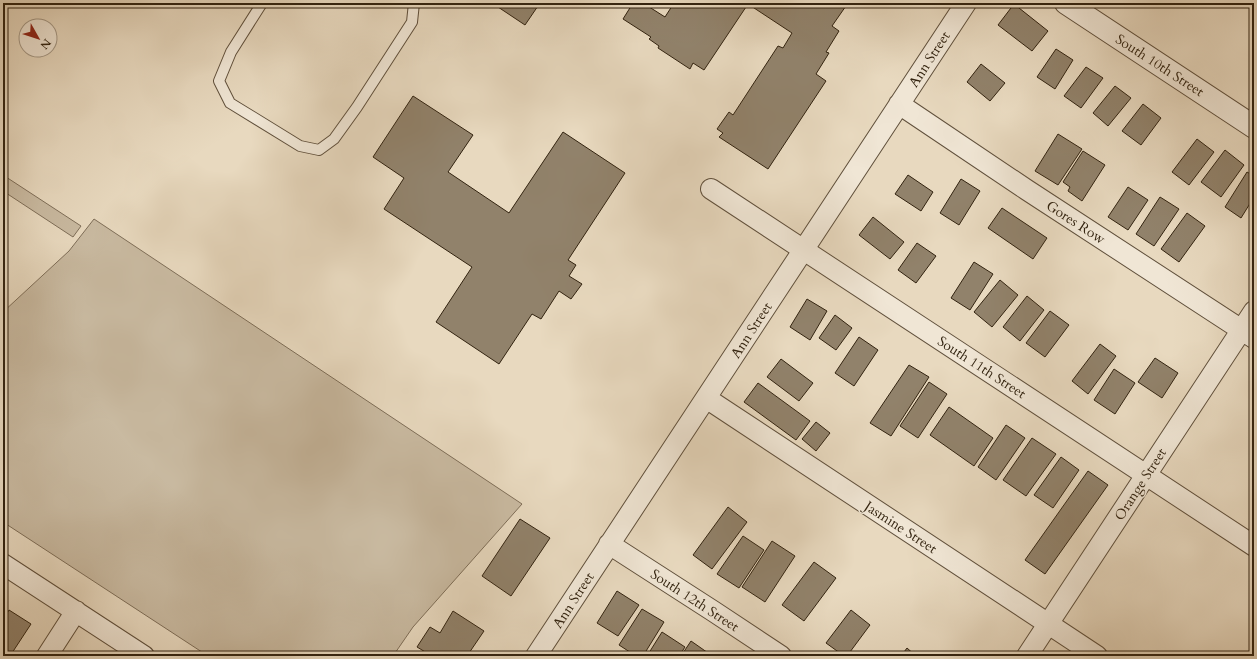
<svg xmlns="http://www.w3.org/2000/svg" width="1257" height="659" viewBox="0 0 1257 659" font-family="Cardo,serif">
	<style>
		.green { fill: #c9baa1; stroke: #7e6e58 }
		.building { fill: #91826b; stroke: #322310 }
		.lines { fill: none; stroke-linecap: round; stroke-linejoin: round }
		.service-casing { stroke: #60503c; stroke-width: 12 }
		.minor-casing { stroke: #60503c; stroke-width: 22 }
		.tertiary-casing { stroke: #60503c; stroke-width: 24 }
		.service { stroke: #f0e6d5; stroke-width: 10 }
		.minor { stroke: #f0e6d5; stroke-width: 20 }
		.tertiary { stroke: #f0e6d5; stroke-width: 22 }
		.labels { text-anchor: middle; stroke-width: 3; stroke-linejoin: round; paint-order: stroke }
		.street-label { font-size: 14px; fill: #322310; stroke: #f0e6d5 }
	</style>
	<rect width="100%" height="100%" fill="#e8d9bf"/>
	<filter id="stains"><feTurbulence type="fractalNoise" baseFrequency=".005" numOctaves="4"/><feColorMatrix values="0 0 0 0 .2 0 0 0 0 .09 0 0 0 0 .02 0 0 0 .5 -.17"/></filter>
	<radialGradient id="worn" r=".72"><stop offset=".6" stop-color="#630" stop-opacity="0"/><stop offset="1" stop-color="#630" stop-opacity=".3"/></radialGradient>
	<!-- green -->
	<path class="green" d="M3,175l78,51 -8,11 -70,-46z
		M94,219l428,285 -109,123 -20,29h-185l-205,-134v-210l66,-61z"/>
	<!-- building -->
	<path class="building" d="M492,3h48l-15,22z
		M633,3h10l22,14 9,-14h174l-16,23 7,5 -13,21 3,1 -13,21 10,7 -58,88 -49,-32 4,-4 -6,-4 12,-17 4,3 45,-69 5,2 9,-15 -44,-29 -44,66 -11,-7 -3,6 -32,-21 1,-2 -10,-7 2,-2 -28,-18z
		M1014,4l34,27 -16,20 -34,-26z
		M1056,49l17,11 -18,29 -18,-12z
		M981,64l24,19 -15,18 -23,-19z
		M1086,67l17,11 -22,30 -17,-12z
		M1115,86l16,12 -23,28 -15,-13z
		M413,96l60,39 -25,37 61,41 54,-81 62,41 -57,87 8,5 -7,11 13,8 -11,15 -12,-8 -18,28 -9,-5 -33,50 -63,-42 36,-55 -88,-58 20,-31 -31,-21z
		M1143,104l18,14 -20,27 -19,-14z
		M1058,134l24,15 -24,36 -23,-14z
		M1197,139l17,13 -25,33 -17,-13z
		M1225,150l19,15 -23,32 -20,-15z
		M1083,151l22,14 -23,36 -14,-10 2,-4 -7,-5z
		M1247,172l7,4v21l-13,21 -16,-11z
		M908,175l25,17 -12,19 -26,-17z
		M961,179l19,12 -21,34 -19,-12z
		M1128,187l20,13 -20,30 -20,-13z
		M1160,197l19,12 -25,37 -18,-12z
		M1002,208l45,30 -14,21 -45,-31z
		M1187,213l18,13 -26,36 -18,-13z
		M873,217l31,25 -14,17 -31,-24z
		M917,243l19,13 -20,27 -18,-13z
		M974,262l19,12 -23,36 -19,-12z
		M1000,280l18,15 -26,32 -18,-15z
		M1027,296l17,14 -24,31 -17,-14z
		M807,299l20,12 -17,29 -20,-13z
		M1050,311l19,14 -24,32 -19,-14z
		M835,315l17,13 -16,22 -17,-12z
		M859,337l19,13 -24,36 -19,-13z
		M1100,344l16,12 -28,38 -16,-13z
		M1155,358l23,15 -16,25 -24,-16z
		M781,359l32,24 -14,18 -32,-24z
		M909,365l20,12 -38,59 -21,-13z
		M1114,369l21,14 -20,31 -21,-14z
		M929,382l18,12 -29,44 -18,-12z
		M758,383l52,38 -14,19 -52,-38z
		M949,407l44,31 -19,28 -44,-31z
		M816,422l14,11 -14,18 -14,-12z
		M1006,425l19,13 -29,42 -18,-13z
		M1032,438l24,16 -30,42 -23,-16z
		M1061,457l18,13 -26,38 -19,-13z
		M1088,471l20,14 -63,89 -20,-14z
		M728,507l19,15 -35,47 -19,-14z
		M520,519l30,19 -39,58 -29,-20z
		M743,536l21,14 -25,38 -22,-14z
		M772,541l23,15 -30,46 -23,-15z
		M814,562l22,16 -32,43 -22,-16z
		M617,591l22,14 -21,31 -21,-13z
		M642,609l22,13 -21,34h-7l-17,-11z
		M9,610l22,14 -21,32h-7v-36z
		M851,610l19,15 -23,31h-3l-18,-13z
		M453,611l31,20 -17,25h-42l2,-3 -10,-6 13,-20 10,6z
		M662,632l23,15 -6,9h-32z
		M691,641l20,14 -1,1h-29z
		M907,648l9,8h-15z"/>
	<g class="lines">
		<defs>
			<path id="service" d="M262,3l-31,49 -12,29 11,22 70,43 19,4 15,-11 23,-32 55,-85 2,-19"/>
			<path id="minor" d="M899,104l128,86 227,148
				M711,189l543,357
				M706,398l391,258
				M609,544l104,67 68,45
				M3,564l141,92
				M47,656l29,-45
				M536,656l430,-653
				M1027,656l227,-345"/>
			<path id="tertiary" d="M1066,3l188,124"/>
		</defs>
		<!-- service casing -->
		<use href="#service" class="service-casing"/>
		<!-- minor casing -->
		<use href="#minor" class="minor-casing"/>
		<!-- tertiary casing -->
		<use href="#tertiary" class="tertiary-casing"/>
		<!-- service -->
		<use href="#service" class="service"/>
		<!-- minor -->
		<use href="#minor" class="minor"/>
		<!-- tertiary -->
		<use href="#tertiary" class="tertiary"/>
	</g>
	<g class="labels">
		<!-- street labels -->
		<g class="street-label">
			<text transform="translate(929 59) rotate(-57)" y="5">Ann Street</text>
			<text transform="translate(1160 65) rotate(33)" y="5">South 10th Street</text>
			<text transform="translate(1076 222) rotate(33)" y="5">Gores Row</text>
			<text transform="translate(751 330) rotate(-57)" y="5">Ann Street</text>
			<text transform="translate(982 367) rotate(33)" y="5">South 11th Street</text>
			<text transform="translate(1140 484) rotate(-57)" y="5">Orange Street</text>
			<text transform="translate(901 527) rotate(33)" y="5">Jasmine Street</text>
			<text transform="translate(573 600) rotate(-57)" y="5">Ann Street</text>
			<text transform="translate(695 600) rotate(33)" y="5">South 12th Street</text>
		</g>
	</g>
	<!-- margin -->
	<rect width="1257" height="659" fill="none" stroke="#e8d9bf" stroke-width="16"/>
	<rect x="4" y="4" width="1249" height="651" fill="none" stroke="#322310" stroke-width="2"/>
	<rect x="8" y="8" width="1241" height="643" fill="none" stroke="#322310"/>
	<!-- north arrow -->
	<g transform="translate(38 38) rotate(129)"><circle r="19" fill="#f0e6d5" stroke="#a49886"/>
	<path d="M0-3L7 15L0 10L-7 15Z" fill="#8f2418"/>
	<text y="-6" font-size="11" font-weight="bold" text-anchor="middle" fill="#322310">N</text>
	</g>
	<rect width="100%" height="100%" filter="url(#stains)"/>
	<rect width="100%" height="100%" fill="url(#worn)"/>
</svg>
